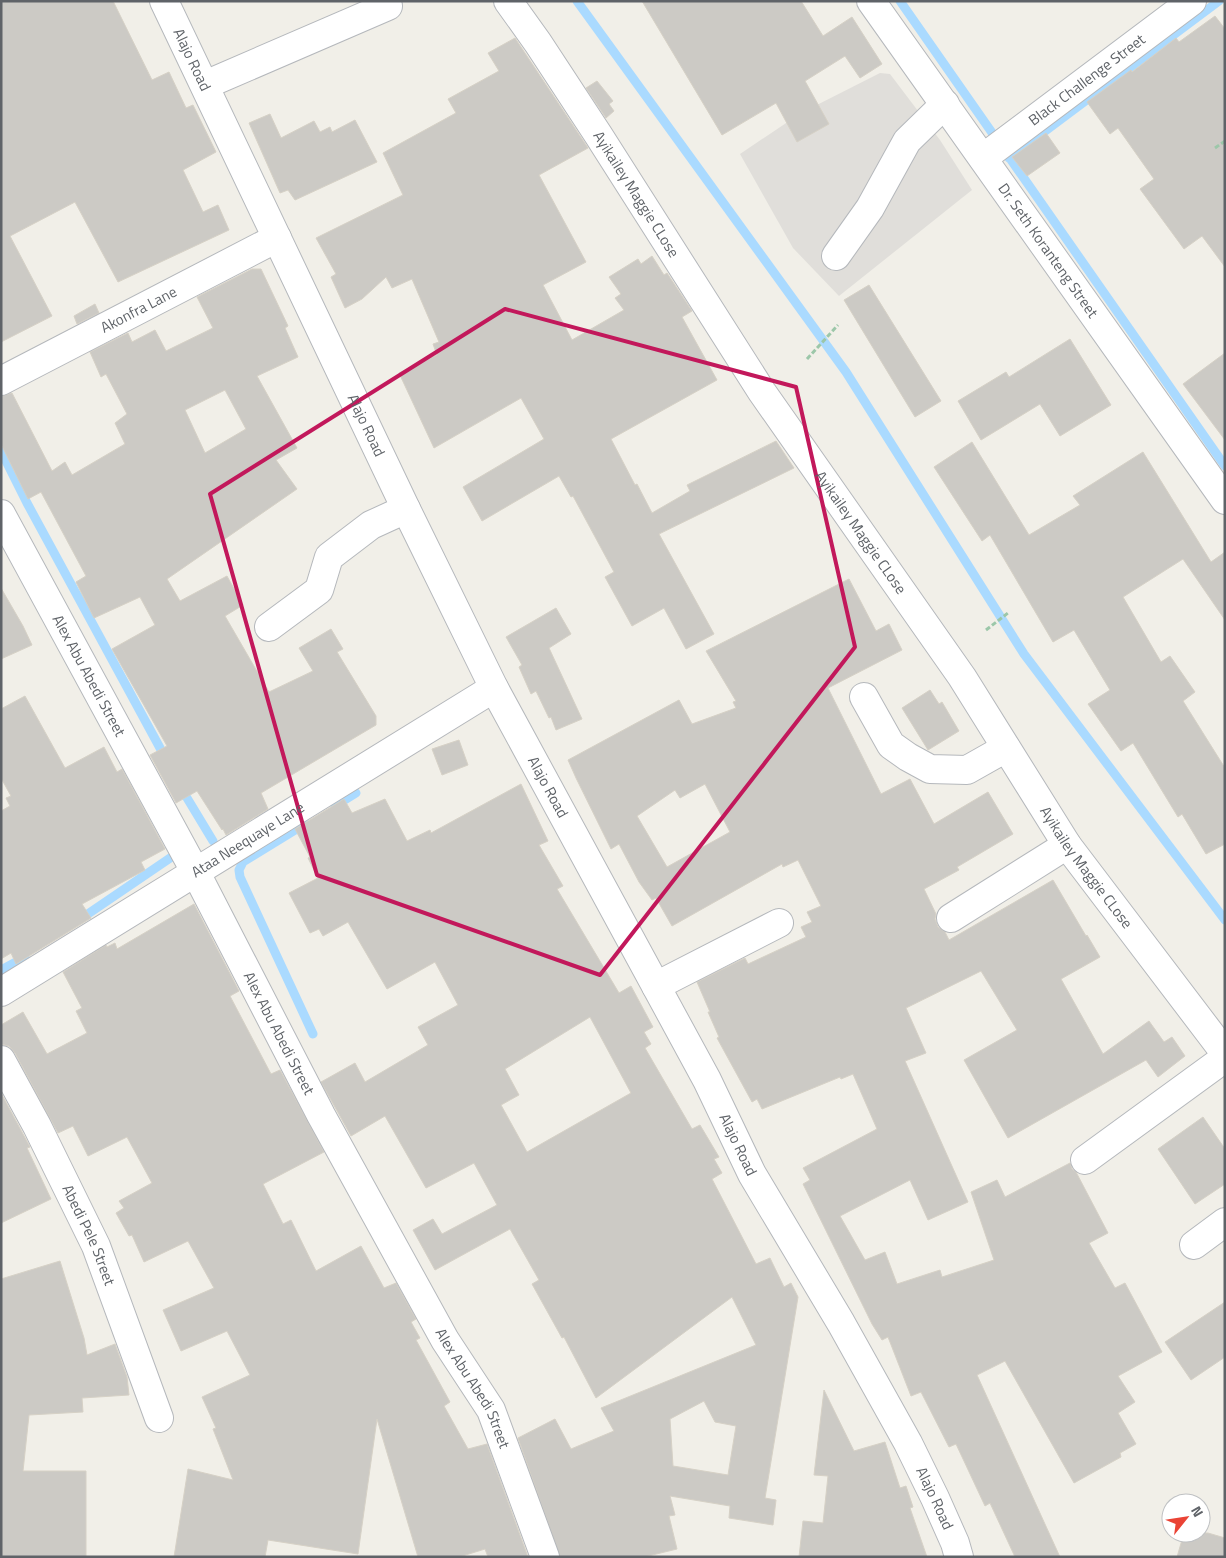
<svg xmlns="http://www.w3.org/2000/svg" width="1226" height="1558" viewBox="0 0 1226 1558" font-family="'Titillium Web',sans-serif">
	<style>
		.industrial { fill: #e0deda }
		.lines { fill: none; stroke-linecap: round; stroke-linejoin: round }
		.stream { stroke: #aadaff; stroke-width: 9 }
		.building { fill: #cccac5; stroke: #d6d1c6; fill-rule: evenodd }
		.minor-casing { stroke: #b5b8bc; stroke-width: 30 }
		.path { stroke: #9cc7a9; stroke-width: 3; stroke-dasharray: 5 2.5; stroke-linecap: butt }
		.minor { stroke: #fff; stroke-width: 28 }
		.marked { fill: none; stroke: #c2185b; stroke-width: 4; stroke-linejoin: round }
		.labels { text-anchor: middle; stroke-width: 5; stroke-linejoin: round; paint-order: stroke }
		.street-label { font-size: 15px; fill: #5f6368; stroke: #fff }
	</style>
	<rect width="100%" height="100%" fill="#f1efe8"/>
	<!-- industrial -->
	<path class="industrial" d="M880,73l10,1 50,66 32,50 -133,106 -46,-48 -53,-94 61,-41z"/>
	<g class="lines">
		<!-- stream -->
		<path class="stream" d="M577,1l269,371 178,282 201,266
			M900,1l325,465
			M1009,158l210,-157
			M1,451l26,52 139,256
			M181,788l32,53
			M335,806l21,-13
			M305,824l-62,38 -4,8 1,7 73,157
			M79,920l97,-66 -2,-4
			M1,970l24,-13"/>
	</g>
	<!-- building -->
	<path class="building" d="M1,1h112l39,79 17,-8 17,36 7,-3 23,47 -33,18 20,42 15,-7 11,25 -111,52 -43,-80 -65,34 42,80 -51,26z
		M642,1h159l22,35 29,-19 30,47 -22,14 -15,-22 -40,25 24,43 -32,18 -21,-39 -54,32z
		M1215,16l10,13v238l-23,-31 -18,13 -44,-60 14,-10 -36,-51 -8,6 -23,-32 44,-32 1,2 44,-34 3,4z
		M515,38l73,110 -49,27 47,87 -43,23 29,55 52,-30 -9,-12 6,-4 -12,-17 29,-18 3,5 11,-8 12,19 3,-2 25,38 -10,6 35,63 -106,59 24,46 2,-1 15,29 38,-22 -3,-6 89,-44 18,27 -135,66 55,100 -28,15 -22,-41 -32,18 -27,-49 9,-5 -41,-76 -2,1 -12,-21 -77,45 -19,-34 81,-48 -23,-41 -87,50 -35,-75 38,-18 -4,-11 6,-2 -27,-63 -20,9 -6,-11 -24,22 -17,9 -14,-31 5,-3 -20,-36 87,-43 -20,-42 73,-40 -8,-14 51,-28 -11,-18z
		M597,81l16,20 -4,3 5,7 -8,7 -20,-30z
		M270,114l11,24 33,-17 6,11 10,-5 2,5 23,-12 22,42 -82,38 -7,-10 -8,3 -31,-70z
		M1046,133l14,20 -33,23 -15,-19z
		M252,269h9l27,57 -3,2 13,29 -41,19 40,72 -21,12 21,29 -130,90 13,22 47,-25 16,29 -18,11 44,76 44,-21 -14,-23 32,-19 12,20 -6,3 39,64v9l-115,68 7,16 -42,26 -3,-6 -1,1 -25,-39 -21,12 -26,-48 17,-9 -55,-97 43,-24 -15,-28 -46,21 -18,-36 10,-6 -45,-84 -13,7 -27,-55v-48l11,-3 40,78 13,-9 7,13 53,-31 -10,-21 12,-9 -21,-40 -5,3 -11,-25 38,-19 4,9 23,-12 11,21 47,-23 -16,-31zM225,390l21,39 -41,24 -20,-43z
		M869,285l72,116 -26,16 -71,-117z
		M95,304l4,9 -22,11 -3,-8z
		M1070,339l41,66 -51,31 -20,-32 -59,36 -23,-39 48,-29 3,5z
		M1225,353v87l-42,-56z
		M972,442l57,93 51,-30 -7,-9 70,-44 68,110 14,-10v68l-42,-61 -60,38 38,65 9,-6 25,36 -12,9 42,67v76l-19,10 -24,-40 -4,3 -45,-74 -12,8 -33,-47 22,-14 -36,-60 -21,12 -63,-107 -8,6 -48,-74z
		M849,579l27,52 13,-7 13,26 -74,38 53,106 29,-15 24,45 54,-32 25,42 -56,33 2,3 -35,19 12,25 -1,5 3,8 7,5 4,8 104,-60 33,56 1,-1 13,22 -39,22 42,75 46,-33 15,21 8,-5 13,19 -27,21 -12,-17 -138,78 -44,-78 53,-30 -36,-59 -75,37 20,45 -21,8 63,141 -40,18 -18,-40 -70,36 25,44 20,-8 12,32 43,-14 2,7 52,-17 -23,-68 26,-12 8,17 65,-34 2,6 4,3 32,61 -19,10 26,45 10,-5 37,69 -44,24 17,26 -17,11 18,31 -16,9 1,4 -47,26 -69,-122 -28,14 83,182h-45l-25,-54 -5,3 -29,-62 -7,3 -28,-55 -10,4 -23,-59 -6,3 -10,-16 -69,-140 7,-4 -7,-12 74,-39 -24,-55 -12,5 -1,-2 -78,32 -5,-10 -5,3 -35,-64 2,-1 -11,-25h2l-13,-30 48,-24 3,6 58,-27 -5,-10 11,-5 -5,-10 14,-6 -23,-46 -15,7 -1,-3 -110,62 -16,-28 -4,2 -13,-18 -20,-38 -8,5 -35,-71 -8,-18 111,-60 13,24 44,-16 -3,-6 3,-1 -30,-50zM705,784l25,48 -63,35 -30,-51 38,-26 5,8z
		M1,588l22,38 9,19 -31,14z
		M556,608l15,26 -22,14 33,71 -26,11 -5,-13 -2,1 -13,-27 -5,3 -12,-27 3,-2 -16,-28z
		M930,690l9,14 3,-2 17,29 -31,19 -26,-42z
		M25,696l40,72 39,-21 13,25 5,-3 43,80 -24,13 4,8 -63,34 9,14 -75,46 -5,-11 -10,6v-148l9,-5 -4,-8 5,-2 -10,-18v-69z
		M459,740l9,25 -26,10 -10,-26z
		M521,784l27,57 -9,4 24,41 -6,3 62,104 12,-7 22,41 -9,5 7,12 -6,4 47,81 8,-4 19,32 -5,2 8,14 -10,6 44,85 14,-6 14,29 7,-4 7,14 -33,201 11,2 -3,25 -44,-7 1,-12 -60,-10 5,19 -6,1 8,33 -33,8h-84l-42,-119 37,-19 16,30 43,-18 -13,-23 155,-63 -24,-48 -136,101 -32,-61 -2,1 -30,-54 7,-4 -29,-51 -75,41 -22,-40 20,-11 9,15 55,-29 -23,-42 -48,25 -41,-72 -34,20 -30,-54 34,-19 10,19 63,-37 -10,-18 40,-22 -23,-43 -48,27 -39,-67 -25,14 -4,-7 -9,4 -21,-40 29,-15 -10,-20 2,-1 -15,-28 49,-30 8,14 33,-14 22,42 23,-11 1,3zM590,1017l41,76 -104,59 -26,-47 18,-10 -14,-26zM704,1401l11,21 21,4 -8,49 -55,-9 -3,-47z
		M194,904l45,87 -9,5 41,78 9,-4 44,82 -61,32 20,40 8,-4 25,51 45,-25 23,42 12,-5 20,36 -5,3 9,16 -4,2 34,62 -6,4 24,43 19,-5 41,113h-40l-3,-8 -26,8h-41l-41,-138 -19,135 -90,-14 -3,17h-91l14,-88 45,11 -20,-51 3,-1 -14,-31 48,-22 -23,-44 -46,20 -18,-41 51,-22 -26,-47 -44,21 -12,-27 -3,1 -13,-23 8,-5 -5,-7 33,-18 -25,-46 -39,19 -15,-30 -15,7 -43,-80 -6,-7 -8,-2v-19l22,-13 24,42 40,-21 -11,-22 6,-3 -19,-36 43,-27 1,2 8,-4 2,6z
		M1,1093l29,54 -3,1 24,51 -50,24z
		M1203,1117l22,32v35l-30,20 -37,-55z
		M60,1261l24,77 3,17 28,-11 12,33 2,18 -47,3 1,14 -54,3 -6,56h63v86h-85v-278z
		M1225,1302v55l-34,23 -26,-38z
		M824,1390l30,61 31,-9 15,46 6,-2 7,21 -3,1 17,49h-128l4,-36 20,2 5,-47 -14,-1z
		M1184,1533h24l17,5v19h-48z"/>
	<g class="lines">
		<defs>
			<g id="minor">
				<path id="s1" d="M164,1l242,508 88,179 213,392 45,94 89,149 67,120 27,55 20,45 4,14"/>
				<path id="s2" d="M508,1l30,42 61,93 163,256 200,285 105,168 158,208"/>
				<path id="s3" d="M871,1l354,499"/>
				<path d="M205,85l183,-79"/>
				<path id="s4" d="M983,158l209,-157"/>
				<path d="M836,256l34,-48 37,-67 38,-37"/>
				<path id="s5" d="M1,381l276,-143"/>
				<path id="s6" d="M1,514l195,359 125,242 124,225 46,70 54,147"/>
				<path d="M269,627l50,-37 10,-33 42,-32 35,-16"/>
				<path d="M864,697l27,48 17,12 22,12 37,1 39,-22"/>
				<path d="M951,918l116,-73"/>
				<path d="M656,986l123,-63"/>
				<path id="s7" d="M1,992l493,-304"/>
				<path id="s8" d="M1,1060l36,66 59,120 63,172"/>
				<path d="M1085,1160l140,-102"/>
				<path d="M1194,1245l31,-23"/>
			</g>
		</defs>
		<!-- minor casing -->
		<use href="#minor" class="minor-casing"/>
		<!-- path -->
		<path class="path" d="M1215,148l10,-7
			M807,359l31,-34
			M986,630l22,-17"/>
		<!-- minor -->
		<use href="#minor" class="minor"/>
	</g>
	<!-- marked area -->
	<path class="marked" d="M505,309l291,78 59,260 -255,328 -283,-100 -107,-381z"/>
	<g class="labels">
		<!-- street labels -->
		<g class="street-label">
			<text dy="5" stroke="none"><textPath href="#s1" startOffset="65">Alajo Road</textPath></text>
			<text dy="5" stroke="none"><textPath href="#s4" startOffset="130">Black Challenge Street</textPath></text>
			<text dy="5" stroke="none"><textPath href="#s2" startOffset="232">Ayikailey Maggie CLose</textPath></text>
			<text dy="5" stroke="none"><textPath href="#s3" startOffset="306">Dr. Seth Koranteng Street</textPath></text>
			<text dy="5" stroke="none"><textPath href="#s5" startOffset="155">Akonfra Lane</textPath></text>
			<text dy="5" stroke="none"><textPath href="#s1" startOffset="470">Alajo Road</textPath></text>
			<text dy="5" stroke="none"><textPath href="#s2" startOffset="638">Ayikailey Maggie CLose</textPath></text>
			<text dy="5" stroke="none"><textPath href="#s6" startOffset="184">Alex Abu Abedi Street</textPath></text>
			<text dy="5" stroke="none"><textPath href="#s1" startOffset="875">Alajo Road</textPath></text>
			<text dy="5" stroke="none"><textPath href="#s7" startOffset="290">Ataa Neequaye Lane</textPath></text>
			<text dy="5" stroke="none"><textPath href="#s2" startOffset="1042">Ayikailey Maggie CLose</textPath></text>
			<text dy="5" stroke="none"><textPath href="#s6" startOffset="589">Alex Abu Abedi Street</textPath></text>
			<text dy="5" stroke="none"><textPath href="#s1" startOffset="1280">Alajo Road</textPath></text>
			<text dy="5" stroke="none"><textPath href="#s8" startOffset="196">Abedi Pele Street</textPath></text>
			<text dy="5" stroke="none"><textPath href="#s6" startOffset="994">Alex Abu Abedi Street</textPath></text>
			<text dy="5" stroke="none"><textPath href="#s1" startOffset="1685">Alajo Road</textPath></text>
		</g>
	</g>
	<!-- border -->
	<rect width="1226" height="1558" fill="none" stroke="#5f6368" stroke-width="5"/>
	<!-- north arrow -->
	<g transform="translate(1186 1518) rotate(60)"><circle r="24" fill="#ffffff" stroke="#bfc1c3"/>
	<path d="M0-4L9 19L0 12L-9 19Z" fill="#ea4335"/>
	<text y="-8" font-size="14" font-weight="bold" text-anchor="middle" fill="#5f6368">N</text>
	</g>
</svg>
